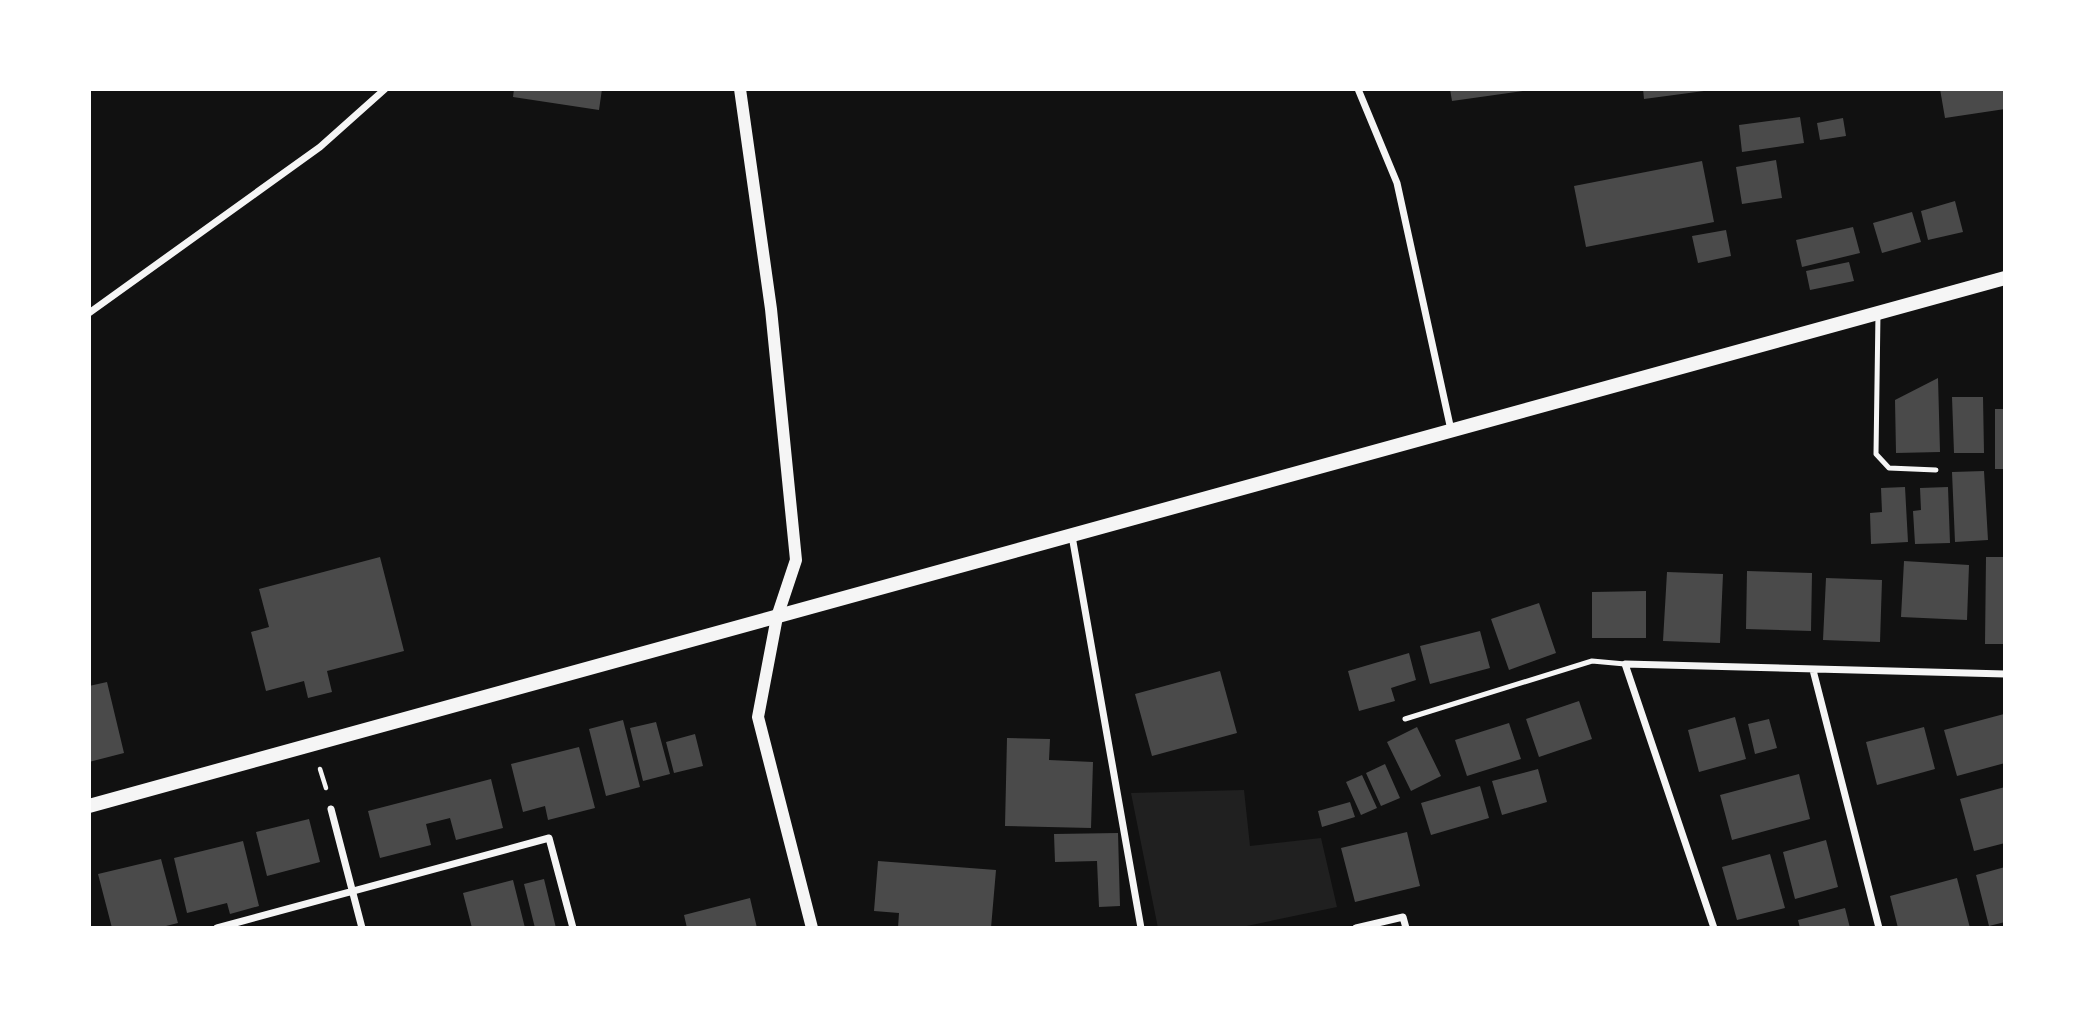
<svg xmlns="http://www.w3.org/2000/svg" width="2094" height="1017" viewBox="0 0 2094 1017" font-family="'Sofia Sans Condensed',sans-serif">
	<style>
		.green { fill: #202020 }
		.building { fill: #4a4a4a }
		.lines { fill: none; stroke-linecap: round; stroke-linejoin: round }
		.path { stroke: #f5f5f5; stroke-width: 4.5 }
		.service { stroke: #f5f5f5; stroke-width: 5 }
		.minor { stroke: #f5f5f5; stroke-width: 7 }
		.tertiary { stroke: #f5f5f5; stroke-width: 12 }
		.secondary { stroke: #f5f5f5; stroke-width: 14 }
	</style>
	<rect width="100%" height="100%" fill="#111"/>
	<!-- green -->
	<path class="green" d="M1244,790l6,56 71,-8 16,69 -100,21h-79l-27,-135z"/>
	<!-- building -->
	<path class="building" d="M514,89h88l-3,21 -86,-13z
		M1450,89h72l1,2 -71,10z
		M1643,89h61v2l-60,8z
		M1940,89h65v20l-60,9z
		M1800,117l4,26 -62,9 -3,-27z
		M1843,118l3,18 -26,4 -3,-17z
		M1776,160l6,38 -40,6 -6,-37z
		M1702,161l12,61 -128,25 -12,-61z
		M1955,201l8,31 -35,8 -7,-29z
		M1912,212l9,30 -39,11 -9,-30z
		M1853,227l7,26 -58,14 -6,-27z
		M1726,230l5,26 -33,7 -6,-27z
		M1849,262l5,19 -44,9 -4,-19z
		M1938,378l2,74 -44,1 -1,-53z
		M1952,397h31l1,56h-30z
		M1995,409h10v60h-10z
		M1984,471l4,69 -33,2 -3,-70z
		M1905,487l3,55 -37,2 -1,-31 12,-1 -1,-24z
		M1948,487l2,56 -35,1 -2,-33 8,-1 -1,-22z
		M380,557l24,94 -77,20 5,21 -24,6 -4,-17 -38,10 -15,-59 18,-5 -10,-38z
		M1986,557h19v87h-20z
		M1904,561l65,4 -2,55 -66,-3z
		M1747,571l65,2 -1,58 -65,-2z
		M1667,572l56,2 -3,69 -57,-2z
		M1826,578l56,2 -2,62 -57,-2z
		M1646,591v47h-54v-46z
		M1539,603l17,50 -47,17 -18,-51z
		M1480,631l10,37 -60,16 -10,-38z
		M1409,653l7,27 -25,8 4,13 -36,10 -11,-40z
		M1220,671l17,62 -85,23 -17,-62z
		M107,682l17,71 -35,9v-76z
		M1579,701l13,38 -53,18 -13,-38z
		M2004,714l1,49 -48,13 -13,-46z
		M1735,717l11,42 -47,13 -11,-42z
		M1769,719l8,29 -22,6 -7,-30z
		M623,720l17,67 -34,9 -17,-67z
		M656,722l14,52 -27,7 -13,-53z
		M1509,723l12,36 -54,17 -12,-36z
		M1417,727l24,49 -30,15 -24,-49z
		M1924,727l11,42 -58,16 -11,-43z
		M695,734l8,32 -29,7 -8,-31z
		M1007,738l43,1 -1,21 44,2 -2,66 -86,-2z
		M579,747l16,61 -47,12 -3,-14 -22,6 -12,-48z
		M1385,764l15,34 -19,8 -15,-33z
		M1538,769l9,33 -45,13 -10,-34z
		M1799,774l11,45 -78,21 -12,-45z
		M1362,775l15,33 -16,7 -15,-33z
		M491,779l12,49 -47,12 -6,-22 -24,6 5,21 -51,13 -12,-47z
		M1480,786l9,32 -58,17 -10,-32z
		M2005,787v56l-31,8 -14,-52z
		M1350,802l5,15 -33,10 -4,-16z
		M309,819l11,43 -53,14 -11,-44z
		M1407,832l13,54 -65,16 -14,-54z
		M1118,833l2,73 -21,1 -2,-46 -42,1 -1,-28z
		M1826,840l12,47 -43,12 -12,-47z
		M243,841l16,65 -29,8 -3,-11 -40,10 -13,-55z
		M1770,854l15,54 -48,12 -15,-53z
		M161,859l17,64 -20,5h-46l-14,-54z
		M878,861l118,9 -5,58h-93l1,-15 -25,-2z
		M2005,867v55l-16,4 -13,-51z
		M1957,878l13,50h-72l-8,-32z
		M544,879l12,49h-21l-11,-44z
		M513,880l12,48h-53l-9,-35z
		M750,898l7,30h-70l-3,-13z
		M1845,908l5,20h-50l-2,-8z"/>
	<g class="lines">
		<!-- path -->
		<path class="path" d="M320,769l6,19"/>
		<!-- service -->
		<path class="service" d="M1878,313l-2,141 13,14 47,2
			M1405,719l187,-58 33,3"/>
		<!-- minor -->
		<path class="minor" d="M1358,89l39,94 54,247
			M89,313l231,-166 65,-58
			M1072,536l69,392
			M1813,670l66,258
			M331,809l31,119
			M217,928l332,-90 24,90
			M1356,928l47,-11 3,11
			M1714,928l-89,-264 380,10"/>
		<!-- tertiary -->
		<path class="tertiary" d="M740,89l31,220 25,251 -19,57 -19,100 54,211"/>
		<!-- secondary -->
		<path class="secondary" d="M89,806l1916,-528"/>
	</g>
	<!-- border -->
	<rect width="2094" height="1017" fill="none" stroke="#ffffff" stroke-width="182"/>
</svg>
